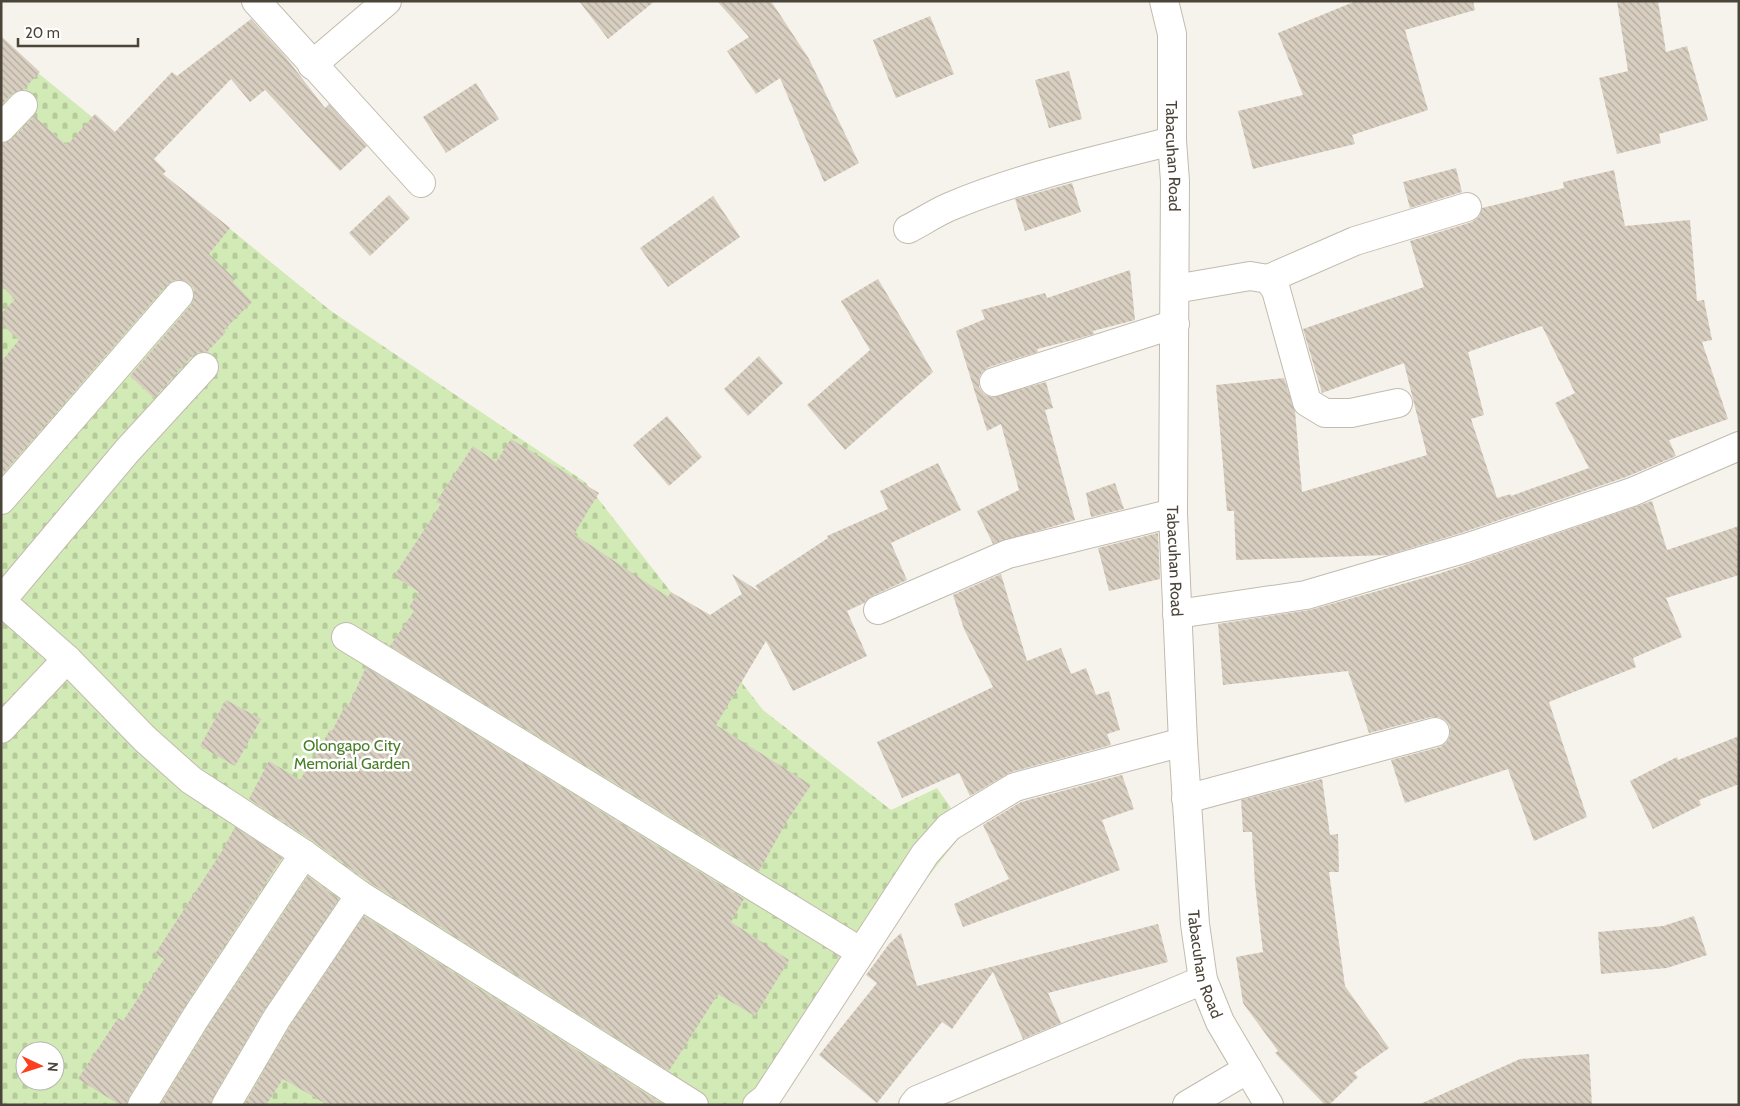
<svg xmlns="http://www.w3.org/2000/svg" width="1740" height="1106" viewBox="0 0 1740 1106" font-family="Cabin,sans-serif">
	<style>
		.cemetery { fill: url(#cemetery-stones); fill-rule: evenodd }
		.building { fill: url(#building-back-hatch); fill-rule: evenodd }
		.lines { fill: none; stroke-linecap: round; stroke-linejoin: round }
		.minor-casing { stroke: #c2bbae; stroke-width: 30 }
		.minor { stroke: #fff; stroke-width: 28 }
		.labels { text-anchor: middle; stroke-width: 5; stroke-linejoin: round; paint-order: stroke }
		.street-label { font-size: 16px; fill: #4b4439; stroke: #fff }
		.park-label { font-size: 16px; fill: #4a7f2a; stroke: #fff }
	</style>
	<defs>
		<pattern id="cemetery-stones" width="16" height="16" patternUnits="userSpaceOnUse" patternTransform="scale(1.25)"><rect width="16" height="16" fill="#d2eab5"/><path d="M2 7V4a2 2 0 0 1 4 0v3zM10 15v-3a2 2 0 0 1 4 0v3z" fill="#b6ca9c"/></pattern>
		<pattern id="building-back-hatch" width="6" height="6" patternUnits="userSpaceOnUse" patternTransform="scale(1.25)"><rect width="6" height="6" fill="#d8cfc1"/><path d="M-1 5l2 2M0 0l6 6M5-1l2 2" fill="none" stroke="#b1aa9e"/></pattern>
	</defs>
	<rect width="100%" height="100%" fill="#f6f3ec"/>
	<!-- cemetery -->
	<path class="cemetery" d="M1,43l330,268 254,171 178,228 128,100 46,-22 29,41 -219,276h-746zM25,1051h30v30h-30z"/>
	<!-- building -->
	<path class="building" d="M579,1h76l-47,38z
		M717,1h54l38,58 50,104 -35,19 -44,-104 -24,16 -29,-43 22,-14z
		M1356,1h117l2,9 -70,20 23,80 -76,25 3,9 -102,25 -15,-58 65,-16 -25,-62z
		M1617,1h41l8,51 21,-6 21,74 -49,14 2,9 -44,11 -18,-76 29,-7z
		M930,16l24,58 -58,24 -23,-58z
		M251,19l33,36 41,53 4,-4 38,42 -27,25 -75,-81 -15,12 -19,-23 -77,80 12,12 -3,3 67,54 -21,26 26,25 -2,3 19,20 -28,28 2,2 -19,20h-8l-7,4 -38,42 -24,-22 61,-71 3,-8v-8l-4,-5 -8,-4h-8l-6,4 -167,192v-114l18,-22 -18,-17v-9l14,-15 -14,-14v-142l11,-4 22,-23 31,28 2,-2 2,1 26,-29 20,18 57,-60 5,4z
		M1,36l39,36 -17,18 -11,4 -11,11z
		M1069,71l13,48 -33,9 -14,-48z
		M476,83l23,36 -53,34 -23,-36z
		M1456,168l6,24 -52,16 -7,-26z
		M1614,170l11,56 65,-6 7,81 7,-1 8,40 -10,2 26,77 -59,21 7,16 -50,21 -165,56 -73,22 -152,5 -2,-49h-7l-11,-126 68,-7 11,33 7,81 125,-37 -23,-92 -82,30 -19,-64 121,-42 -14,-46 62,-19 7,-5 3,-9 82,-20 -1,-6zM1542,326l33,67 -20,10 34,65 -78,28v-2l-14,4 -26,-79 13,-4 -16,-63z
		M1072,183l9,29 -56,19 -10,-32z
		M389,195l21,23 -40,38 -21,-23z
		M713,196l27,41 -72,50 -28,-39z
		M1130,270l5,50 -42,11 1,3 -21,6 -36,9 1,3 -49,15 -7,5 -3,6v9l5,7 7,3 55,-15 7,26 -8,2 30,110 -82,24 -16,-33 42,-21 -18,-66 -14,7 -31,-100 29,-12 -4,-9 64,-17 2,5z
		M878,279l55,93 -88,78 -38,-45 63,-55 -29,-49z
		M759,356l24,27 -35,33 -24,-27z
		M667,416l35,41 -33,29 -36,-41z
		M511,439l88,54 -25,41 94,63 3,-5 39,23 32,-21 -10,-20 28,18 -5,-6 73,-48 -1,-2 61,-27 -8,-18 58,-28 23,47 -70,33 16,37 -35,16 -8,7 -17,8 20,45 -74,35 -27,-50 -50,84 95,60 -24,36 -28,50 -369,-225 24,-35 -5,-4 10,-15 -25,-16 47,-72 -5,-2 37,-56 23,16z
		M1115,483l9,26 -33,8 -5,-24z
		M1652,501l15,49 72,-24v49l-73,23 16,39 -49,21 3,9 -87,35 38,115 -53,24 -26,-72 -103,34 -14,-43 49,-13 6,-4 4,-7v-9l-4,-6 -7,-4h-8l-62,16 -21,-62 -125,14 -5,-61 92,-14 128,-36z
		M1158,533l2,46 -51,12 -11,-43z
		M1001,574l26,87 34,-13 10,26 15,-6 10,27 13,-4 11,39 -13,4 4,11 -100,27 -41,24 -11,-23 -57,25 -25,-56 116,-55 -29,-58 -11,-34z
		M366,667l378,232 -13,23 58,38 -34,56 -37,-22 -49,77 -300,-189 -56,-41 -64,-42 20,-38 31,19 30,-50 2,1 13,-25 3,1z
		M226,700l35,19 -26,47 -35,-20z
		M1739,736v48l-40,16 2,5 -48,24 -23,-48 47,-24 1,3z
		M1122,775l12,34 -32,11 18,50 -157,57 -9,-23 55,-25 -26,-54 38,-23z
		M1322,779l8,56 8,-1 1,38h-10l16,114 44,62 -35,25 4,4 -29,28h-4l-50,-52 3,-2 -35,-48 -7,-46 27,-5 -8,-68 -3,-52h-9l-2,-32z
		M235,827l47,31 -99,151 -54,88 -3,8h-6l-42,-26 40,-61 5,3 41,-62 -9,-5 67,-103z
		M308,876l31,23 -75,111 -51,87 -3,8h-50l49,-80z
		M364,916l300,189h-336l-45,-26 -17,26h-22l46,-79z
		M1694,916l13,39 -40,13 -66,6 -3,-42 65,-6z
		M1158,924l10,38 -120,31 13,30 -38,16 -30,-67 -41,57 -10,-7 -65,81 -58,-48 58,-72 -11,-8 23,-31 12,-11 16,53z
		M1589,1054l3,51h-174l102,-46z"/>
	<g class="lines">
		<defs>
			<g id="minor">
				<path d="M256,1l165,182"/>
				<path id="s1" d="M1164,1l8,33v107l3,40 -2,332 10,229 12,182 8,56 17,42 49,83"/>
				<path d="M312,65l75,-64"/>
				<path d="M1,128l22,-23"/>
				<path d="M908,229c14,-7 27,-16 41,-22 71,-30 149,-47 223,-66"/>
				<path d="M1268,279l87,-38 112,-34"/>
				<path d="M1175,289l75,-13 18,3 8,11 31,112 18,11h26l47,-10"/>
				<path d="M994,382l181,-58"/>
				<path d="M1,500l178,-205"/>
				<path d="M1,601l66,58 78,80 46,41 113,74 56,41 334,210"/>
				<path d="M1,601l126,-150 77,-84"/>
				<path d="M878,610l130,-56 165,-41"/>
				<path d="M1177,614l129,-19 160,-47 166,-56 107,-46"/>
				<path d="M346,637l515,315"/>
				<path d="M1,729l66,-70"/>
				<path d="M1186,799l249,-67"/>
				<path d="M142,1105l54,-88 108,-163"/>
				<path d="M226,1105l51,-87 83,-123"/>
				<path d="M757,1105l9,-7 159,-244 24,-27 66,-40 168,-45"/>
				<path d="M913,1105l4,-5 286,-120"/>
				<path d="M1187,1105l61,-36"/>
			</g>
		</defs>
		<!-- minor casing -->
		<use href="#minor" class="minor-casing"/>
		<!-- minor -->
		<use href="#minor" class="minor"/>
	</g>
	<g class="labels">
		<!-- street labels -->
		<g class="street-label">
			<text dy="6" stroke="none"><textPath href="#s1" startOffset="156">Tabacuhan Road</textPath></text>
			<text dy="6" stroke="none"><textPath href="#s1" startOffset="561">Tabacuhan Road</textPath></text>
			<text dy="6" stroke="none"><textPath href="#s1" startOffset="966">Tabacuhan Road</textPath></text>
		</g>
		<!-- park labels -->
		<g class="park-label">
			<text x="352" y="751">Olongapo City<tspan x="352" dy="18">Memorial Garden</tspan></text>
		</g>
	</g>
	<!-- border -->
	<rect width="1740" height="1106" fill="none" stroke="#4b4439" stroke-width="5"/>
	<!-- north arrow -->
	<g transform="translate(40 1066) rotate(94)"><circle r="24" fill="#ffffff" stroke="#b7b4b0"/>
	<path d="M0-4L9 19L0 12L-9 19Z" fill="#fc3f1d"/>
	<text y="-8" font-size="14" font-weight="bold" text-anchor="middle" fill="#4b4439">N</text>
	</g>
	<!-- scale -->
	<path d="M18 38v8h120v-8" fill="none" stroke="#4b4439" stroke-width="2.5"/>
	<text x="25" y="38" font-size="15" fill="#4b4439" stroke="#ffffff" stroke-width="4" paint-order="stroke">20 m</text>
</svg>
